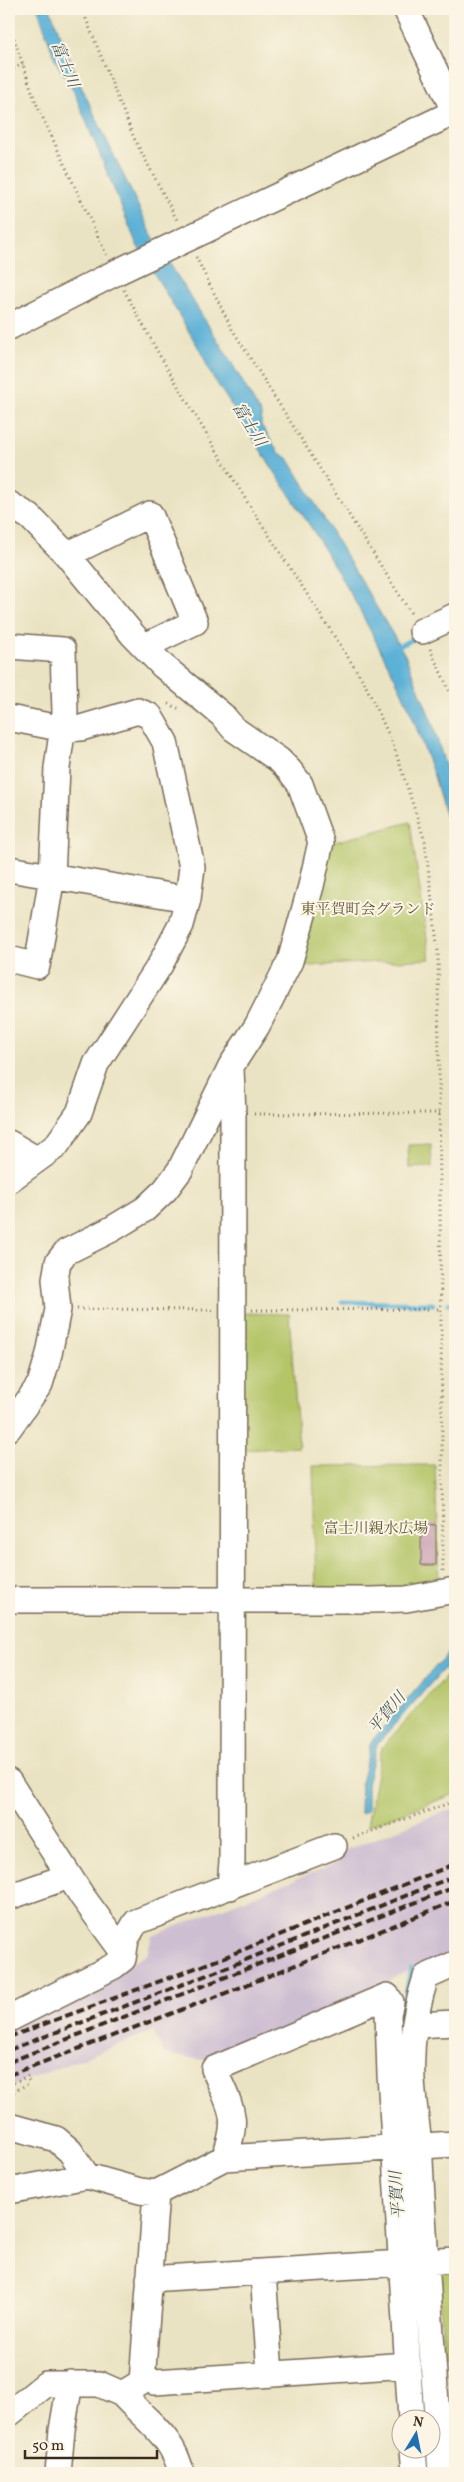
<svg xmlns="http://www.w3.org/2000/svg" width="464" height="2482" viewBox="0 0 464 2482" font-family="Vollkorn,'Noto Serif JP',serif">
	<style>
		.industrial { fill: #cebed1 }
		.green { fill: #b4c568; stroke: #787843 }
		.water { fill: #5bb1d7; stroke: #4b6e7a }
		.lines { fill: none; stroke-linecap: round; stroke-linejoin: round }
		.stream { stroke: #5bb1d7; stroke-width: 5 }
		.building { fill: #c598b0 }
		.minor-casing { stroke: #786b58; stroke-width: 28 }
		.path { stroke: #786b58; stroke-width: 3; stroke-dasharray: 1 4; stroke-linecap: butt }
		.minor { stroke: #fff; stroke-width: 25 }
		.rail { stroke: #3b2a1e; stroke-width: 4; stroke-dasharray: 8 4; stroke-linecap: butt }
		.labels { text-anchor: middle; stroke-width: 4; stroke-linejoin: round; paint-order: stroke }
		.park-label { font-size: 15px; fill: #5f5834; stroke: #fcf5e5 }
		.water-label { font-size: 16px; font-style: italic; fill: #46595f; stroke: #fcf5e5 }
	</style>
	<rect width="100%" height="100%" fill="#fcf5e5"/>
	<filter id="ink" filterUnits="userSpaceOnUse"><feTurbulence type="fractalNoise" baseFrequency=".02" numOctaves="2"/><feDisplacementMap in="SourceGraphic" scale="10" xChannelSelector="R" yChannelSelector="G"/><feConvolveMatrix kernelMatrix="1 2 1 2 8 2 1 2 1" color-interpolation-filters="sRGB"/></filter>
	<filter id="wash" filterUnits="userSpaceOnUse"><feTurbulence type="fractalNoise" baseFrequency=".0096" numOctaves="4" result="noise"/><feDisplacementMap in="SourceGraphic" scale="20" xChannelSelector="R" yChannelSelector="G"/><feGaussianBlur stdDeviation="1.12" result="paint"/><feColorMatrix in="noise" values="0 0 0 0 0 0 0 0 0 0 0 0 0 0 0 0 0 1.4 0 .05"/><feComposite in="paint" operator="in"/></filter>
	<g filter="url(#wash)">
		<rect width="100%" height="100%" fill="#eae3c3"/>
		<!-- industrial -->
		<path class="industrial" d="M455,1810v149l-17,8 -10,-5 -35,16 -7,9 -176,74 -46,-7 -11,-23 -144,56v-60l138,-72 5,-19 187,-74 -4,-8 108,-42z"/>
		<!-- green -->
		<path class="green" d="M410,822l20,137 -137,8 30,-122z
			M431,1144l1,23 -23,1 -1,-23z
			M237,1313l52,1 10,133 -58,3z
			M435,1465l4,119 -31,6 -92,1 -3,-125z
			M455,1667v127l-88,32 15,-79z
			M437,2265h18v90h-11z"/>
		<!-- water -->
		<path class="water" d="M38,9h12l29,73 73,153 78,125 31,54v11l18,28 9,5 117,197 27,67 23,76v68l-4,-31 -17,-59 -24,-66 -11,-24 -43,-83 -42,-71 -105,-161 -6,-16 -66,-110 -63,-153 -19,-32z
			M455,1644v12l-78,88 -10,40v27l-7,2 1,-30 10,-41z"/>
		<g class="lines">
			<!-- stream -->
			<path class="stream" d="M395,648l24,-12
				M342,1302l91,2
				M448,1304l7,-1
				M400,2022l11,-53
				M424,2405l1,15
				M428,2459v14"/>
		</g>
		<g id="blocks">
			<!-- building -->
			<path class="building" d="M421,1524l15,1v40h-15z"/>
		</g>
	</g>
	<g filter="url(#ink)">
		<use href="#blocks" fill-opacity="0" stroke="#786b58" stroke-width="1"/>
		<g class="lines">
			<defs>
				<path id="minor" d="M406,9l49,104
					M9,327l106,-54 340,-161
					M9,504l21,13 37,38 66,80 30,31 59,49 12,14 45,31 10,10 11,14 21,58 -10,44 -21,75 -33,65 -26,40 -51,104 -15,20 -20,19 -33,20 -46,23 -8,10 -3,17 3,30 -9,45 -9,30 -31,44
					M67,555l83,-41 45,108 -50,24
					M422,631l33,-15
					M9,646l54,4 2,62 -8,56 -5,108 -15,90 -28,-7
					M9,718l55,11 17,-1 57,-17 12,5 15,26 27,125 -4,32 -7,26 -21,40 -64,99 -17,49 -23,33 -47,34
					M9,869l179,30
					M9,1143l27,16
					M9,1600h363l34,-1 49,-9
					M9,1782l73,114 41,56
					M230,1887l2,-26 1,-747 -2,-45
					M9,1897l60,-21
					M9,2019l105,-53 9,-7 3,-20 10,-17 198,-76
					M415,2025l40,-2
					M9,2126l47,13 14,12 17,25
					M224,2158c17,-41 6,-51 -10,-89l173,-73 4,6 -3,12 2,60 21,346
					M9,2191l78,-15 53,15 16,2 68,-35 231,-14
					M425,2262l30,-2
					M263,2272l7,102
					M149,2279l253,-16
					M142,2378l13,4 253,-17
					M122,2394c22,25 53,44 59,79
					M9,2414l37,-30h53l23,10 20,-12 14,-189
					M413,2450l2,23
					M58,2473l4,-43 8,-47
					M441,2473c-7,-104 -16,-208 -21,-313 -1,-22 -5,-45 -7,-67 -4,-39 1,-79 13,-116l29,-13"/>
			</defs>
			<!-- minor casing -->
			<use href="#minor" class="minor-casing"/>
			<!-- path -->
			<path class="path" d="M82,9l52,129 44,84
				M9,24l27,79 71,153
				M9,71l14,-7
				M196,257l36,72 180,286
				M124,290l36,66 86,144 118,182 29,62 32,97 13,111 5,619
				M430,649l25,54
				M168,704l12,5
				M254,1114l187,-1
				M77,1309l137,1
				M252,1310l190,-1
				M353,1838l102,-37
				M9,2085l19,-9 1,7 -20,12"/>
			<!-- minor -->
			<use href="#minor" class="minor"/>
			<!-- rail -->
			<path class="rail" d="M9,2037l211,-78 235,-95
				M9,2050l214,-81 232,-93
				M9,2062l446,-175
				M9,2075l222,-84 224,-90"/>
		</g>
	</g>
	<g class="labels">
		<!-- park labels -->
		<g class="park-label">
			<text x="368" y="914">東平賀町会グランド</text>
			<text x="376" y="1533">富士川親水広場</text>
		</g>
		<!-- water labels -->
		<g class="water-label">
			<text transform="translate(66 64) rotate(68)" y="6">富士川</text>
			<text transform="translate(250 424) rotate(58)" y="6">富士川</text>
			<text transform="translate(386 1712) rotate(-50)" y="6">平賀川</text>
			<text transform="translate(396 2195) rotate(-94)" y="6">平賀川</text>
		</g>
	</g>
	<!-- margin -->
	<rect width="464" height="2482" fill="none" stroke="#fcf5e5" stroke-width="30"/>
	<!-- north arrow -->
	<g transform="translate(416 2434) rotate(10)"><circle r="24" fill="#fcf5e5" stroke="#afa495"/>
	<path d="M0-4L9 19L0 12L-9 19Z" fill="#1f6fb2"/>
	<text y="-8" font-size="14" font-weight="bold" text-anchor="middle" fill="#3b2a1e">N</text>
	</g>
	<!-- scale -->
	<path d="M25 2450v8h132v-8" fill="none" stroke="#3b2a1e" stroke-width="2.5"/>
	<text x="32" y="2450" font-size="15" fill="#3b2a1e" stroke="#fcf5e5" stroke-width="4" paint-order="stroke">50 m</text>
</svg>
